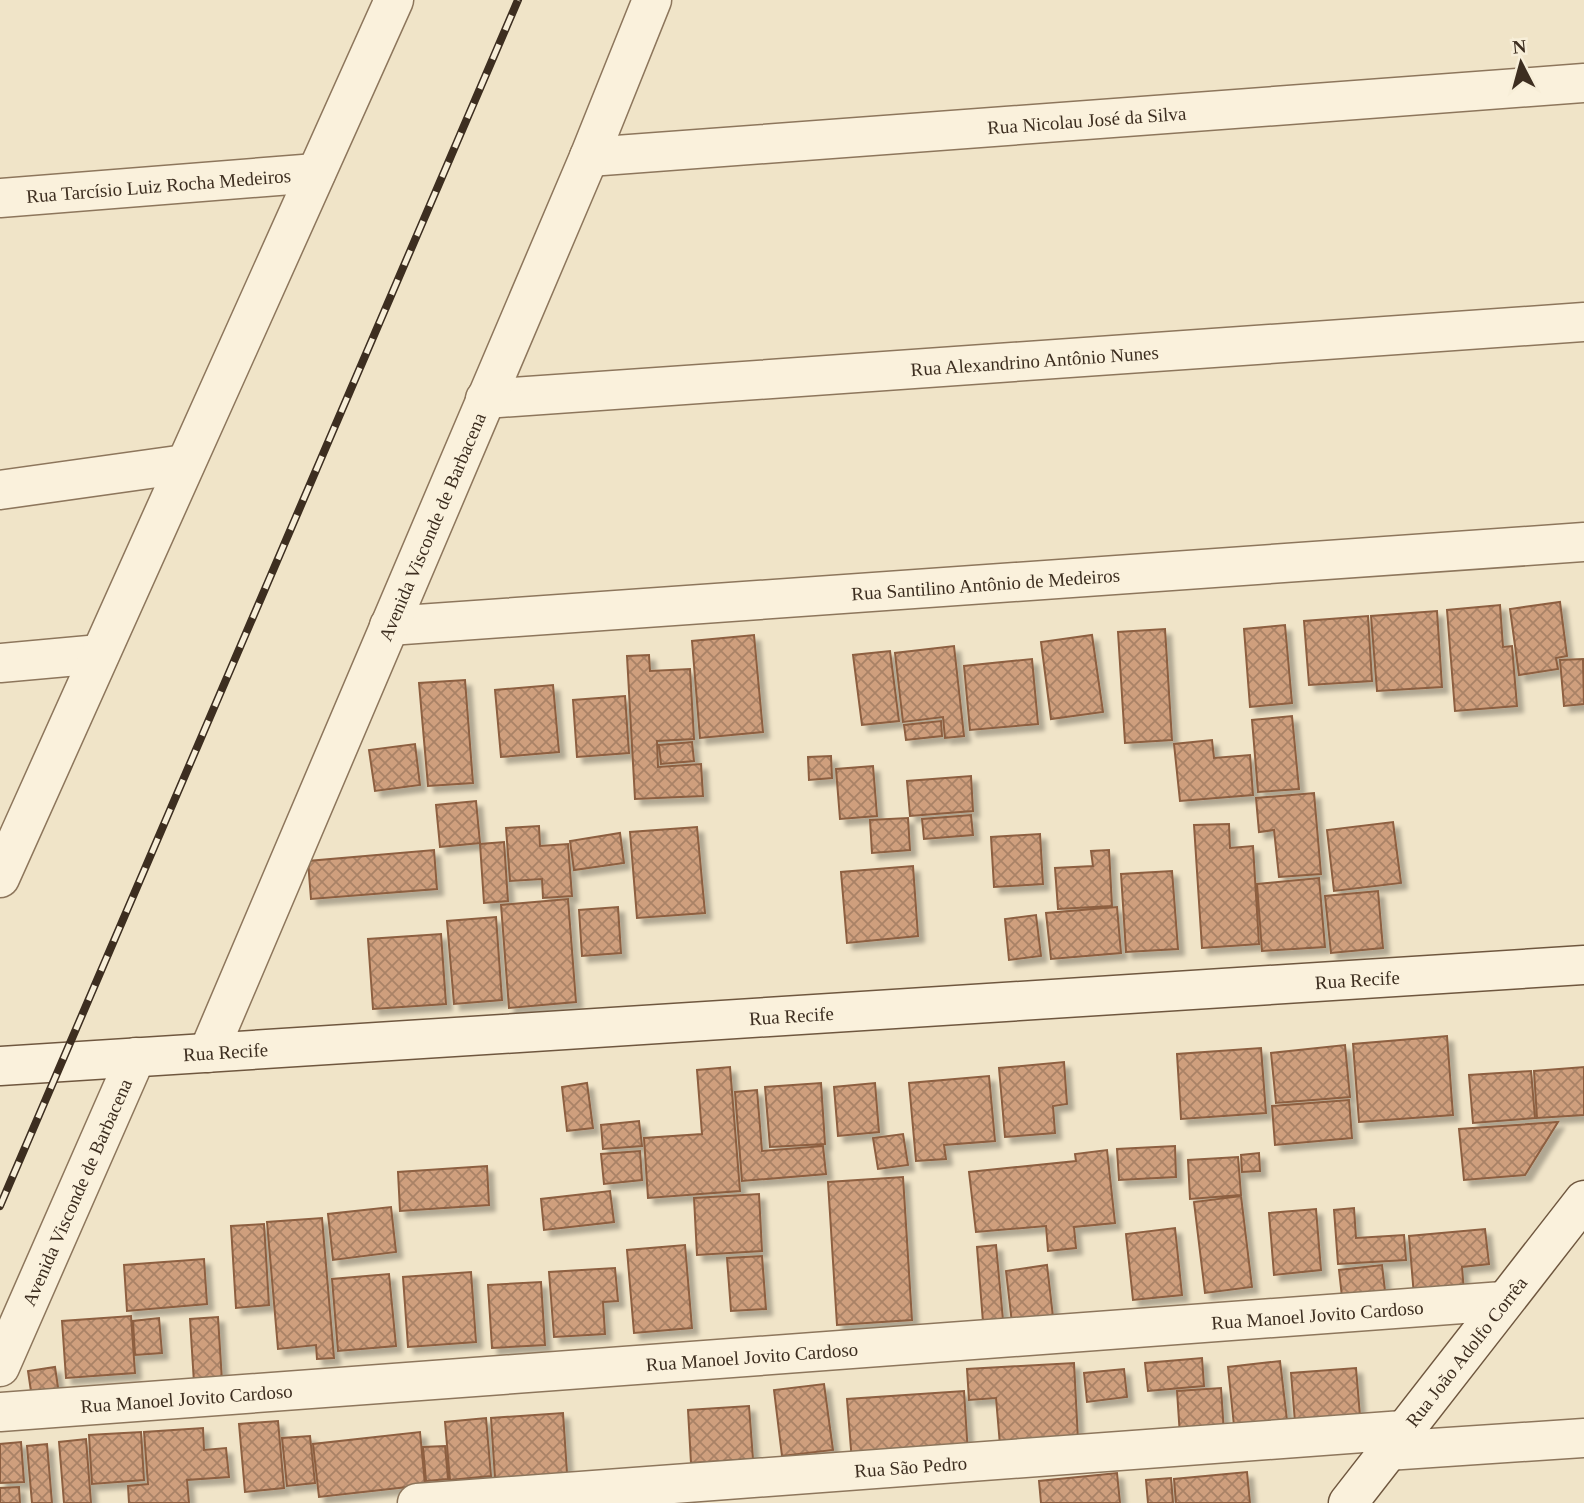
<svg xmlns="http://www.w3.org/2000/svg" width="1584" height="1503" viewBox="0 0 1584 1503" font-family="'Times New Roman',serif">
	<style>
		.building { fill: url(#building-cross-hatch); stroke: #8d5f41; stroke-width: 2; filter: url(#shadow) }
		.lines { fill: none; stroke-linecap: round; stroke-linejoin: round }
		.street-casing { stroke: #8d765c; stroke-width: 41 }
		.secondary-casing { stroke: #6f573f; stroke-width: 41 }
		.street { stroke: #faf1dc; stroke-width: 38 }
		.secondary { stroke: #faf1dc; stroke-width: 38 }
		.rail-casing { stroke: #3d2e20; stroke-width: 8 }
		.rail { stroke: #f7eed8; stroke-width: 5; stroke-dasharray: 16; stroke-linecap: butt }
		.labels { text-anchor: middle; stroke-width: 7; stroke-linejoin: round; paint-order: stroke }
		.street-label { font-size: 19px; fill: #3d2e20; stroke: #f7eed8 }
	</style>
	<defs>
		<pattern id="building-cross-hatch" width="8" height="8" patternUnits="userSpaceOnUse" patternTransform="scale(1.75)"><rect width="8" height="8" fill="#cf9f7d"/><path d="M0 0l8 8M0 8l8-8" fill="none" stroke="#a98266"/></pattern>
		<filter id="shadow"><feDropShadow dx="6" dy="6" stdDeviation="2" flood-color="#0004"/></filter>
	</defs>
	<rect width="100%" height="100%" fill="#f0e4c8"/>
	<!-- building -->
	<path class="building" d="M1560,602l7,54 -11,2 2,11 -39,6 -9,-66z
		M1500,605l3,42 9,-1 5,60 -62,5 -8,-101z
		M1437,611l5,76 -65,4 -6,-75z
		M1368,616l4,65 -63,4 -5,-64z
		M1285,625l7,78 -42,4 -6,-78z
		M1165,629l7,111 -47,3 -7,-111z
		M754,635l9,97 -63,6 -8,-97z
		M1092,635l11,77 -52,7 -10,-77z
		M954,646l10,90 -19,2 -2,-21 -40,5 -8,-69z
		M890,651l9,70 -37,4 -9,-70z
		M649,655l1,16 40,-2 4,70 -37,2 1,26 43,-3 2,32 -68,3 -8,-143z
		M1032,659l6,65 -68,6 -6,-64z
		M1583,659l1,45 -20,2 -4,-46z
		M465,680l8,103 -45,3 -9,-103z
		M553,685l6,67 -58,5 -6,-67z
		M625,696l4,57 -52,4 -4,-57z
		M1292,716l7,73 -41,3 -6,-72z
		M941,721l1,15 -36,4 -2,-15z
		M1212,740l2,18 36,-3 3,40 -73,6 -6,-57z
		M692,742l2,19 -33,3 -2,-19z
		M415,744l5,41 -45,6 -6,-41z
		M831,756l1,22 -23,2 -1,-23z
		M873,766l4,50 -37,3 -4,-50z
		M971,776l2,35 -63,5 -3,-35z
		M1314,793l7,81 -42,3 -5,-47 -15,2 -3,-34z
		M476,801l4,42 -40,4 -4,-42z
		M971,815l2,20 -49,4 -2,-20z
		M908,818l2,32 -38,3 -2,-33z
		M1393,822l8,61 -67,8 -7,-61z
		M1229,824l1,24 23,-2 6,98 -57,4 -8,-123z
		M539,826l1,20 28,-2 4,52 -29,2 -1,-19 -32,2 -4,-53z
		M697,827l8,86 -68,5 -7,-86z
		M620,833l4,30 -50,7 -4,-29z
		M1040,834l3,50 -49,3 -3,-50z
		M504,842l4,59 -24,2 -4,-59z
		M434,850l3,39 -126,10 -3,-38z
		M1109,850l3,56 -54,3 -3,-41 38,-2 -2,-15z
		M913,866l5,70 -71,7 -6,-71z
		M1172,871l6,78 -52,3 -5,-78z
		M1319,878l6,69 -63,4 -5,-67z
		M1378,891l5,57 -52,5 -6,-57z
		M568,899l8,103 -67,6 -8,-103z
		M618,907l3,46 -39,3 -3,-46z
		M1117,907l4,46 -70,6 -5,-46z
		M1036,915l5,41 -32,4 -4,-41z
		M496,917l6,83 -48,4 -7,-83z
		M441,934l5,70 -73,5 -5,-70z
		M1447,1036l6,79 -94,7 -6,-78z
		M1345,1045l5,52 -74,6 -5,-50z
		M1261,1048l5,65 -85,6 -4,-65z
		M1064,1062l3,42 -14,2 2,27 -50,4 -6,-69z
		M730,1067l10,124 -92,7 -4,-60 58,-4 -5,-64z
		M1584,1067v48l-47,3 -3,-47z
		M1531,1071l4,47 -62,5 -4,-48z
		M989,1076l6,65 -51,4 2,14 -30,2 -7,-78z
		M587,1083l6,45 -26,3 -5,-44z
		M821,1083l4,61 -55,3 -5,-60z
		M875,1083l4,49 -41,4 -4,-49z
		M757,1090l5,61 61,-5 3,28 -84,7 -7,-89z
		M1349,1100l3,38 -77,7 -3,-39z
		M639,1121l3,25 -39,3 -2,-24z
		M1558,1122l-33,53 -61,5 -5,-51z
		M903,1134l5,31 -30,4 -5,-31z
		M1175,1146l1,31 -57,3 -2,-31z
		M1107,1150l8,73 -41,4 2,21 -28,3 -2,-25 -70,6 -7,-60 107,-11 -1,-7z
		M640,1151l2,29 -38,4 -3,-30z
		M1259,1153l1,18 -18,1 -1,-17z
		M1238,1157l3,38 -51,4 -2,-39z
		M487,1166l2,39 -89,6 -2,-39z
		M903,1177l9,143 -75,5 -9,-143z
		M610,1191l4,31 -70,8 -3,-31z
		M759,1194l3,57 -65,4 -3,-57z
		M1241,1196l11,91 -47,6 -11,-91z
		M391,1207l5,45 -63,8 -5,-46z
		M1354,1208l2,30 48,-3 2,25 -68,4 -4,-54z
		M1316,1209l5,61 -47,5 -5,-62z
		M322,1218l12,140 -17,1 -1,-14 -38,4 -11,-127z
		M264,1224l5,81 -33,3 -5,-82z
		M1175,1228l7,67 -49,5 -7,-66z
		M1485,1229l4,35 -27,3 2,25 -50,4 -5,-60z
		M685,1245l7,83 -58,5 -7,-83z
		M996,1245l7,75 -20,2 -6,-75z
		M762,1256l4,53 -35,2 -4,-53z
		M204,1259l3,45 -80,7 -3,-46z
		M1047,1265l6,52 -41,6 -6,-52z
		M1382,1265l3,26 -43,6 -3,-27z
		M615,1268l3,33 -15,1 2,32 -51,3 -5,-65z
		M471,1272l5,70 -68,5 -5,-70z
		M389,1274l7,72 -58,5 -6,-72z
		M541,1282l4,63 -53,3 -4,-63z
		M131,1316l4,57 -69,5 -4,-57z
		M218,1317l4,64 -28,2 -4,-64z
		M159,1318l3,35 -27,2 -2,-34z
		M1202,1358l2,28 -56,5 -3,-28z
		M1280,1361l7,59 -53,6 -6,-59z
		M1074,1363l4,77 -78,5 -4,-47 -27,2 -2,-31z
		M55,1367l4,27 -27,4 -4,-27z
		M1356,1368l4,48 -65,6 -4,-49z
		M1124,1369l3,28 -40,5 -3,-29z
		M824,1384l9,66 -51,6 -8,-66z
		M1221,1388l3,45 -44,3 -3,-45z
		M964,1391l4,63 -116,8 -5,-63z
		M749,1406l4,53 -62,4 -3,-53z
		M563,1413l5,75 -72,5 -5,-75z
		M486,1418l5,58 -41,4 -5,-58z
		M278,1421l6,67 -39,4 -6,-68z
		M203,1428l1,22 22,-2 3,29 -42,3 2,23h-60l-1,-17 20,-2 -4,-52z
		M141,1432l3,48 -52,4 -3,-49z
		M420,1432l5,53 -106,12 -6,-53z
		M310,1436l5,47 -28,3 -5,-48z
		M86,1439l5,64h-27l-5,-61z
		M21,1442l3,40 -24,1v-39z
		M47,1444l5,59h-20l-5,-57z
		M445,1446l3,33 -22,2 -3,-34z
		M1247,1472l3,31h-74l-2,-24z
		M1117,1473l3,30h-79l-2,-22z
		M1171,1478l2,25h-25l-2,-23z
		M19,1487l1,16h-20v-15z"/>
	<g class="lines">
		<defs>
			<g id="street">
				<path id="s1" d="M589,157l995,-74"/>
				<path id="s2" d="M0,198l316,-25"/>
				<path id="s3" d="M485,399l1099,-77"/>
				<path d="M0,490l185,-26"/>
				<path id="s4" d="M389,626l1195,-84"/>
				<path d="M0,663l100,-9"/>
				<path d="M0,878l394,-878"/>
				<path id="s5" d="M208,1053l381,-896 63,-157"/>
				<path id="s6" d="M0,1367l136,-310"/>
				<path id="s7" d="M0,1412l1503,-111"/>
				<path d="M1387,1451l197,-13"/>
				<path id="s8" d="M417,1503l986,-73"/>
			</g>
			<g id="secondary">
				<path id="s9" d="M0,1066l1584,-101"/>
				<path id="s10" d="M1348,1503l236,-303"/>
			</g>
		</defs>
		<!-- street casing -->
		<use href="#street" class="street-casing"/>
		<!-- secondary casing -->
		<use href="#secondary" class="secondary-casing"/>
		<!-- street -->
		<use href="#street" class="street"/>
		<!-- secondary -->
		<use href="#secondary" class="secondary"/>
		<defs>
			<path id="rail" d="M0,1206l518,-1206"/>
		</defs>
		<!-- rail casing -->
		<use href="#rail" class="rail-casing"/>
		<!-- rail -->
		<use href="#rail" class="rail"/>
	</g>
	<g class="labels">
		<!-- street labels -->
		<g class="street-label">
			<text dy="7" stroke="none"><textPath href="#s1" startOffset="499">Rua Nicolau José da Silva</textPath></text>
			<text dy="7" stroke="none"><textPath href="#s2" startOffset="159">Rua Tarcísio Luiz Rocha Medeiros</textPath></text>
			<text dy="7" stroke="none"><textPath href="#s3" startOffset="551">Rua Alexandrino Antônio Nunes</textPath></text>
			<text dy="7" stroke="none"><textPath href="#s5" startOffset="572">Avenida Visconde de Barbacena</textPath></text>
			<text dy="7" stroke="none"><textPath href="#s4" startOffset="598">Rua Santilino Antônio de Medeiros</textPath></text>
			<text dy="7" stroke="none"><textPath href="#s9" startOffset="1360">Rua Recife</textPath></text>
			<text dy="7" stroke="none"><textPath href="#s9" startOffset="793">Rua Recife</textPath></text>
			<text dy="7" stroke="none"><textPath href="#s9" startOffset="226">Rua Recife</textPath></text>
			<text dy="7" stroke="none"><textPath href="#s6" startOffset="191">Avenida Visconde de Barbacena</textPath></text>
			<text dy="7" stroke="none"><textPath href="#s7" startOffset="1321">Rua Manoel Jovito Cardoso</textPath></text>
			<text dy="7" stroke="none"><textPath href="#s10" startOffset="192">Rua João Adolfo Corrêa</textPath></text>
			<text dy="7" stroke="none"><textPath href="#s7" startOffset="754">Rua Manoel Jovito Cardoso</textPath></text>
			<text dy="7" stroke="none"><textPath href="#s7" startOffset="187">Rua Manoel Jovito Cardoso</textPath></text>
			<text dy="7" stroke="none"><textPath href="#s8" startOffset="495">Rua São Pedro</textPath></text>
		</g>
	</g>
	<!-- north arrow -->
	<g transform="translate(1521 63) rotate(354)" stroke="#f7eed8" stroke-width="5" paint-order="stroke">
	<path d="M0-5L12 26L0 18L-12 26Z" fill="#3d2e20"/>
	<text y="-10" font-size="19" font-weight="bold" text-anchor="middle" fill="#3d2e20">N</text>
	</g>
</svg>
